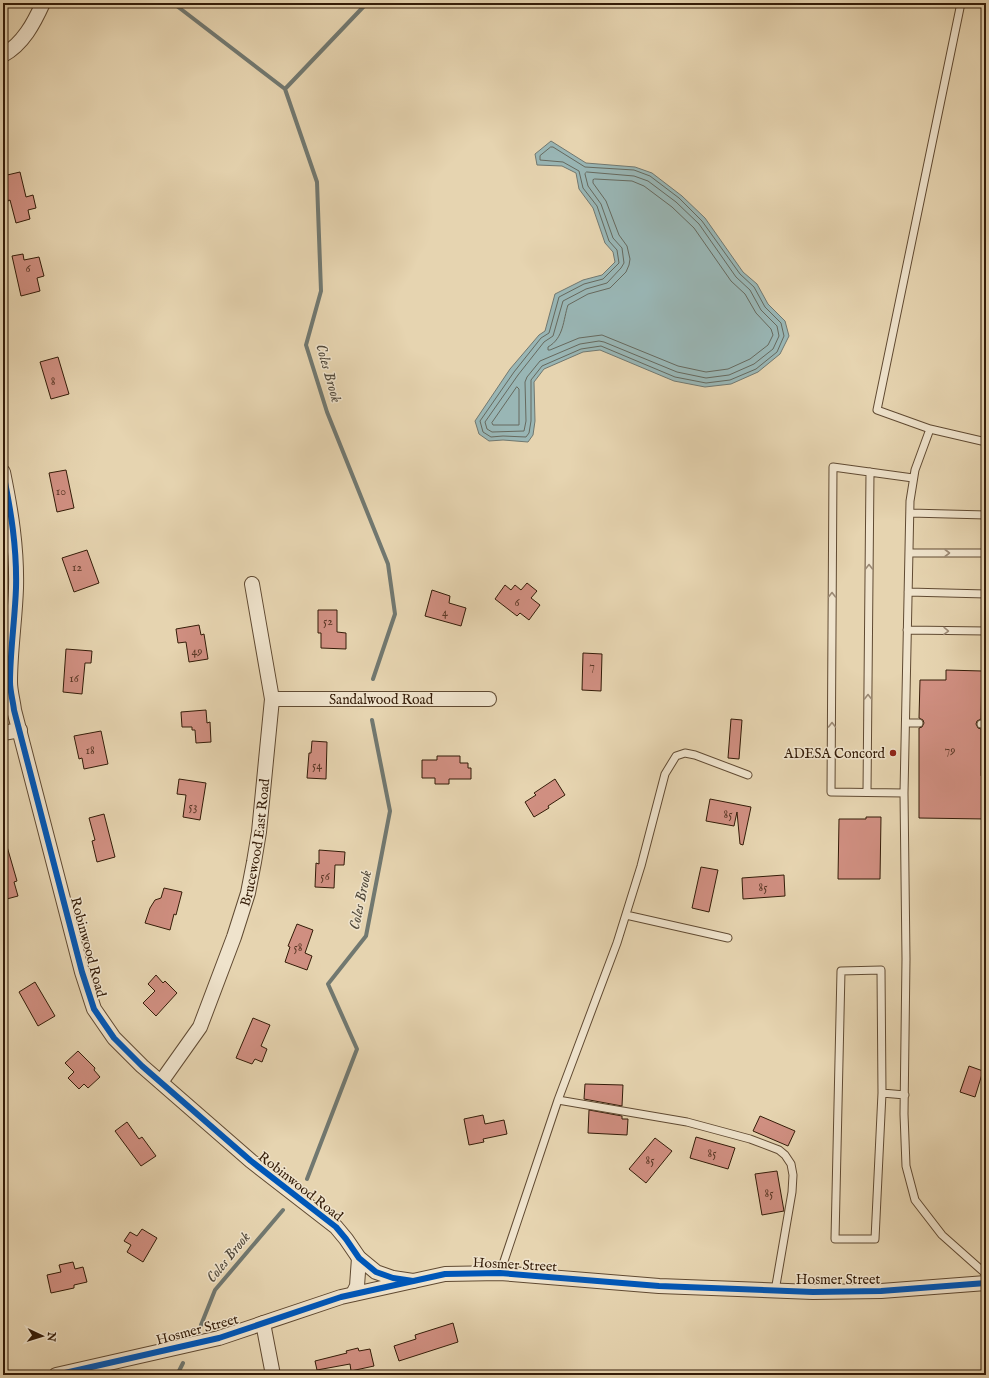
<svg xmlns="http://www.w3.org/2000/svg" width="989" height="1378" viewBox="0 0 989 1378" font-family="'IM FELL English',serif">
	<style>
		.water { fill: #99b6b5; stroke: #717870 }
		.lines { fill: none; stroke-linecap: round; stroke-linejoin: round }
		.shore { stroke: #66695e; stroke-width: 1 }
		.stream { stroke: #717870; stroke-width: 4 }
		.building { fill: #d08f81; stroke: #341c08 }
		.service-casing { stroke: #604a32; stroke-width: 9 }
		.minor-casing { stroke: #604a32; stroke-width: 16 }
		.service { stroke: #efe3cc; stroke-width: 7 }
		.minor { stroke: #efe3cc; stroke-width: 14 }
		.cycleway-casing { stroke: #efe3cc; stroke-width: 8 }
		.cycleway { stroke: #0057b8; stroke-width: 6 }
		.oneway { stroke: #9b8974 }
		.poi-dot { fill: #8f2418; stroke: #efe3cc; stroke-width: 1.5 }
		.labels { text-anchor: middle; stroke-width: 3; stroke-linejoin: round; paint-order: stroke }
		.number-label { font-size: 12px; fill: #5b3926 }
		.street-label { font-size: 14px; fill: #341c08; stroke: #efe3cc }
		.poi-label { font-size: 14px; fill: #341c08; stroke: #efe3cc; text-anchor: end }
		.water-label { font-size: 15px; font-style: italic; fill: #524a3c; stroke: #efe3cc }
	</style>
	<rect width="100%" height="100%" fill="#e6d4b0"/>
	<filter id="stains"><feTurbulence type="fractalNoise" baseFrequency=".005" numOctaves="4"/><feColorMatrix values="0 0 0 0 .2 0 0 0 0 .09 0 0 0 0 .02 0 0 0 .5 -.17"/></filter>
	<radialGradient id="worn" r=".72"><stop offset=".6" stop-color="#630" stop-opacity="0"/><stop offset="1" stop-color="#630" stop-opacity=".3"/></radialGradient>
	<!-- water -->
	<path class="water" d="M551,141l35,22 49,4 17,6 30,23 23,22 38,54 14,12 11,20 17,17 4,15 -9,18 -22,18 -27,12 -26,3 -31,-6 -74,-31 -17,2 -39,17 -10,13 1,39 -2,14 -5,7 -25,-2 -14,1 -10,-7 -4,-13 35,-52 29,-34 6,-4 10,-37 28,-14 19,-5 13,-13 -2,-10 -8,-9 -12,-35 -14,-19 -3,-16 -14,-7 -25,-1 -2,-11z"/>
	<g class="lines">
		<!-- shore -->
		<path class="shore" d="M551,147h2l32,20 49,3 16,6 29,22 23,23 38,53 14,13 11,20 16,16 3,13 -7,16 -21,17 -26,11 -24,3 -31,-6 -74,-31 -20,3 -39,17 -11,14v41l-2,12 -3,4 -23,-1 -12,1 -8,-5 -3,-11 34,-49 27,-34 8,-5 10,-36 25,-13 19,-5 16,-16 -2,-13 -8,-9 -12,-35 -14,-18 -4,-17 -16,-9 -23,-2v-4z
			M587,172l47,4 14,5 28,21 23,22 37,53 14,13 11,20 16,16 2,10 -6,13 -19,15 -25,11 -23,3 -29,-6 -73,-30 -5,-1 -19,3 -40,17 -13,16 -2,5 1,39 -2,10 -32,1 -5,-3 -2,-7 33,-47 26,-33 9,-6 10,-35 23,-12 21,-6 14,-15 3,-5 -2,-15 -9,-10 -12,-34 -13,-18 -3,-12z
			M595,179l37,2 12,5 28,21 22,21 37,53 14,13 11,19 15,16 2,6 -5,10 -18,14 -22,10 -22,3 -28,-6 -76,-31 -23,3 -29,12h-2v-3c16,-9 15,-27 20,-42l20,-11 22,-6 16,-16 3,-7 1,-6 -3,-13 -8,-11 -13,-34 -13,-18v-3z
			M517,387l2,2v36h-26l-1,-2z"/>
		<!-- stream -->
		<path class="stream" d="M173,3l112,86
			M367,3l-82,86 32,93 4,109 -15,54 21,67 61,152 7,50 -22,65
			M307,1179l50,-130 -29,-65 38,-48 24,-125 -18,-91
			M201,1325l14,-35 68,-80
			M177,1375l6,-12"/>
	</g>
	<!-- building -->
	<path class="building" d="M20,172l6,25 7,-2 3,13 -8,2 2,9 -14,4 -6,-23 -2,1 -5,-25z
		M23,254l1,6 15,-3 5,19 -7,2 3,13 -19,5 -9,-40z
		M58,357l11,37 -18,5 -11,-37z
		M66,470l8,38 -17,4 -8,-39z
		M87,550l12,33 -25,9 -12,-34z
		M527,583l10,8 -6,7 9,7 -11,15 -9,-7 -3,3 -22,-17 10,-14 6,5 4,-5 6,5z
		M432,590l18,6 -1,7 17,5 -5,18 -36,-10z
		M318,610h19v22l9,1v16l-25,-1v-15h-3z
		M199,625l2,10 3,-1 4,25 -19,3 -3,-20 -8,1 -2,-14z
		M66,649l26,2 -1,12h-6l-3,31 -19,-2z
		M583,653l19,1 -1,37 -19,-1z
		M946,670l36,1 -1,48 -4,2 -1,3 2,4 3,1v47h4l1,43 -67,-1v-90l3,-1 2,-4 -1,-3 -4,-2 1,-38h26z
		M206,710l1,13 3,-1 1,20 -15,1 -1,-13h-3v-3h-10l-1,-15z
		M731,719l11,1 -3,39 -11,-1z
		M101,731l7,33 -24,5 -2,-11 -3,1 -5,-23z
		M312,741l15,1 -1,37 -19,-1 2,-25h2z
		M437,756h23v7h8v5h3v11h-22v5h-14v-6h-13v-18h15z
		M179,779l27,4 -6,37 -17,-3 3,-22 -9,-1z
		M555,779l10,16 -17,11 1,2 -15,9 -9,-15 11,-7 -2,-2z
		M710,799l41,8 -8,38 -3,-1 -3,-32 -3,14 -28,-5z
		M104,814l11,43 -18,5 -5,-21 3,-1 -6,-22z
		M866,817h15l-1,62h-42l1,-60h27z
		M3,843h3l11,38 -3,1 4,14 -15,4z
		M319,850l26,2 -1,13h-9l-1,23 -19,-1 1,-24 3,1z
		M701,867l17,3 -9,42 -17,-4z
		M784,875l1,21 -42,3 -1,-21z
		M164,888l18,4 -6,23 -2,-1 -4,16 -25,-7 5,-15 5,-8 6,-2z
		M297,924l16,6 -8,23 7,3 -5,14 -22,-8 5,-15 -2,-1z
		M156,975l7,8 2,-2 12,12 -21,23 -13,-13 12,-12 -7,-7z
		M35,982l20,34 -17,10 -19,-34z
		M253,1018l17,7 -9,21 6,3 -5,13 -7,-3 -3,5 -16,-6z
		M78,1051l17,17 -1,2 6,7 -12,11 -4,-4 -5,5 -11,-11 6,-6 -9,-9z
		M969,1066l14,5 -8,26 -15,-5z
		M585,1084l38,1 -1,21 -38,-7z
		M589,1110l33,6v3h6l-1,16 -39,-2z
		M483,1115l2,9 19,-4 3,14 -24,5 1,3 -15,3 -5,-26z
		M760,1116l35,15 -7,15 -35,-15z
		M127,1122l12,17 3,-2 14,19 -15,10 -26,-35z
		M696,1137l39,11 -7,21 -38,-11z
		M655,1138l17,13 -26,32 -17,-14z
		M777,1171l7,40 -22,4 -7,-41z
		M142,1229l15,9 -14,24 -16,-10 4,-7 -7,-4 6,-9 7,4z
		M73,1262l2,7 8,-2 4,15 -13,3v3l-23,5 -4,-18 14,-3 -2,-7z
		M453,1323l5,19 -59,19 -5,-15 22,-7 -1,-4z
		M358,1348l1,3 11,-2 4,17 -23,5 -1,-7 -33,6 -2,-9 32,-8 -1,-2z"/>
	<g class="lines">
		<defs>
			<path id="service" d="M961,3l-84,407 53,19 -15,41 -5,31 -6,292 2,166 -2,155 2,52 9,34 27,35 44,39
				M930,429l56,13
				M910,513l76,2
				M909,553h77
				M908,592l78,2
				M907,630l79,1
				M906,723h13
				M981,724h5
				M748,775l-53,-20 -10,-2 -9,3 -11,18 -24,92 -24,77 -59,157 129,22 63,17 29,11 6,5 6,9 2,11 -1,17 -17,99
				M867,792l3,-320
				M904,793l-73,-1 2,-325 80,11
				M626,915l102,23
				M882,1093l-7,146h-40l6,-268 40,-1 1,123 23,2
				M500,1273l58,-173"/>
			<g id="minor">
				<path d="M3,55c20,-11 31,-32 40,-52"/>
				<path d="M3,472c8,39 14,76 13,116 -1,31 -6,63 -6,94 0,9 3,19 4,28l68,262 12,37 20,29 28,28 109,95 85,66 10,12 13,19 17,14 17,6 20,3"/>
				<path id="s1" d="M272,699h217"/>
				<path d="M3,733l17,-3"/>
				<path id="s2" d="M161,1082l39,-55 34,-90 14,-44 6,-31 5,-30 13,-133 -20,-115"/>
				<path d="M353,1294l4,-8 2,-28"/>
				<path d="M263,1323l10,52"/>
				<path d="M56,1375l163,-37 122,-41 104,-23 55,-1 159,13 154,6 68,-1 105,-8"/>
			</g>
		</defs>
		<!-- service casing -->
		<use href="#service" class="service-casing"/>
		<!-- minor casing -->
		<use href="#minor" class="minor-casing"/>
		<!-- service -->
		<use href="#service" class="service"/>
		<!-- minor -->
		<use href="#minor" class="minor"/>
		<defs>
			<path id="cycleway" d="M3,472c8,39 14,76 13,116 -1,31 -6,63 -6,94 0,9 3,19 4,28l68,262 12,37 20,29 28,28 109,95 85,66 10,12 13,19 17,14 17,6 20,3
				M56,1375l163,-37 122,-41 104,-23 55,-1 159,13 154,6 68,-1 105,-8"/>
		</defs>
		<!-- cycleway casing -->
		<use href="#cycleway" class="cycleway-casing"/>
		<!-- cycleway -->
		<use href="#cycleway" class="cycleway"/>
	</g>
	<!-- one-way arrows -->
	<defs><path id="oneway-chevron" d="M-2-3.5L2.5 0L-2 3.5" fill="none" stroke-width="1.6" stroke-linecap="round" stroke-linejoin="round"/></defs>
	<g class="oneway">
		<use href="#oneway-chevron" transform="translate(947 553)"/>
		<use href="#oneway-chevron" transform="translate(869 567) rotate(-90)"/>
		<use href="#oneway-chevron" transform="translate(832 595) rotate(-90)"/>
		<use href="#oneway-chevron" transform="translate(946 631) rotate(1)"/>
		<use href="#oneway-chevron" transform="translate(868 697) rotate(-90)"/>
		<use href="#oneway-chevron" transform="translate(832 725) rotate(-90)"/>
	</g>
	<!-- markers -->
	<circle class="poi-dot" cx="893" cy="753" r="4"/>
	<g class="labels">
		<!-- number labels -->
		<g class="number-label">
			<text x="28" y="272">6</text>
			<text x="53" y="385">8</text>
			<text x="61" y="495">10</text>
			<text x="77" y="571">12</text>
			<text x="517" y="606">6</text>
			<text x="445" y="616">4</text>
			<text x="328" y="625">52</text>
			<text x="197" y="655">49</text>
			<text x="592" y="670">7</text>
			<text x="74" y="682">16</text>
			<text x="90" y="754">18</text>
			<text x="950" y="754">79</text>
			<text x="317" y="769">54</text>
			<text x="193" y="810">53</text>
			<text x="728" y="818">85</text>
			<text x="325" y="880">56</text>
			<text x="763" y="891">85</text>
			<text x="298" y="951">58</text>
			<text x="712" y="1157">85</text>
			<text x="650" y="1164">85</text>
			<text x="769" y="1197">85</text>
		</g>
		<!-- street labels -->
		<g class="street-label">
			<text dy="5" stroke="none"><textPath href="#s1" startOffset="109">Sandalwood Road</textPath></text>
			<text dy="5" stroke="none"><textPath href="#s2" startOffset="261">Brucewood East Road</textPath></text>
			<text transform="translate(89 947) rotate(75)" y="5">Robinwood Road</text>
			<text transform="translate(301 1186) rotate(38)" y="5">Robinwood Road</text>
			<text transform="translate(515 1264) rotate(3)" y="5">Hosmer Street</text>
			<text x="838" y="1284">Hosmer Street</text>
			<text transform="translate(197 1329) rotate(-15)" y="5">Hosmer Street</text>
		</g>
		<!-- poi labels -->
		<g class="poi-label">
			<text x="885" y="758">ADESA Concord</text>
		</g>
		<!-- water labels -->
		<g class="water-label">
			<text transform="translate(329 373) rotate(74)" y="5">Coles Brook</text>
			<text transform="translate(360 900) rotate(-78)" y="5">Coles Brook</text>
			<text transform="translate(228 1257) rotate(-51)" y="5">Coles Brook</text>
		</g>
	</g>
	<!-- margin -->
	<rect width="989" height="1378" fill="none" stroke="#e6d4b0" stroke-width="16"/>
	<rect x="4" y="4" width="981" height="1370" fill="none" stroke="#341c08" stroke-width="2"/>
	<rect x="8" y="8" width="973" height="1362" fill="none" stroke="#341c08"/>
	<!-- north arrow -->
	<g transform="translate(42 1336) rotate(94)" stroke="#efe3cc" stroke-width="3" paint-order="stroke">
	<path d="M0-3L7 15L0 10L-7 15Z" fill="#341c08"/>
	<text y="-6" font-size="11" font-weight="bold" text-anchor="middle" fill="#341c08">N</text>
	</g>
	<rect width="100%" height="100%" filter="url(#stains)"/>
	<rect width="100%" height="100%" fill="url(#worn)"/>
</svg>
